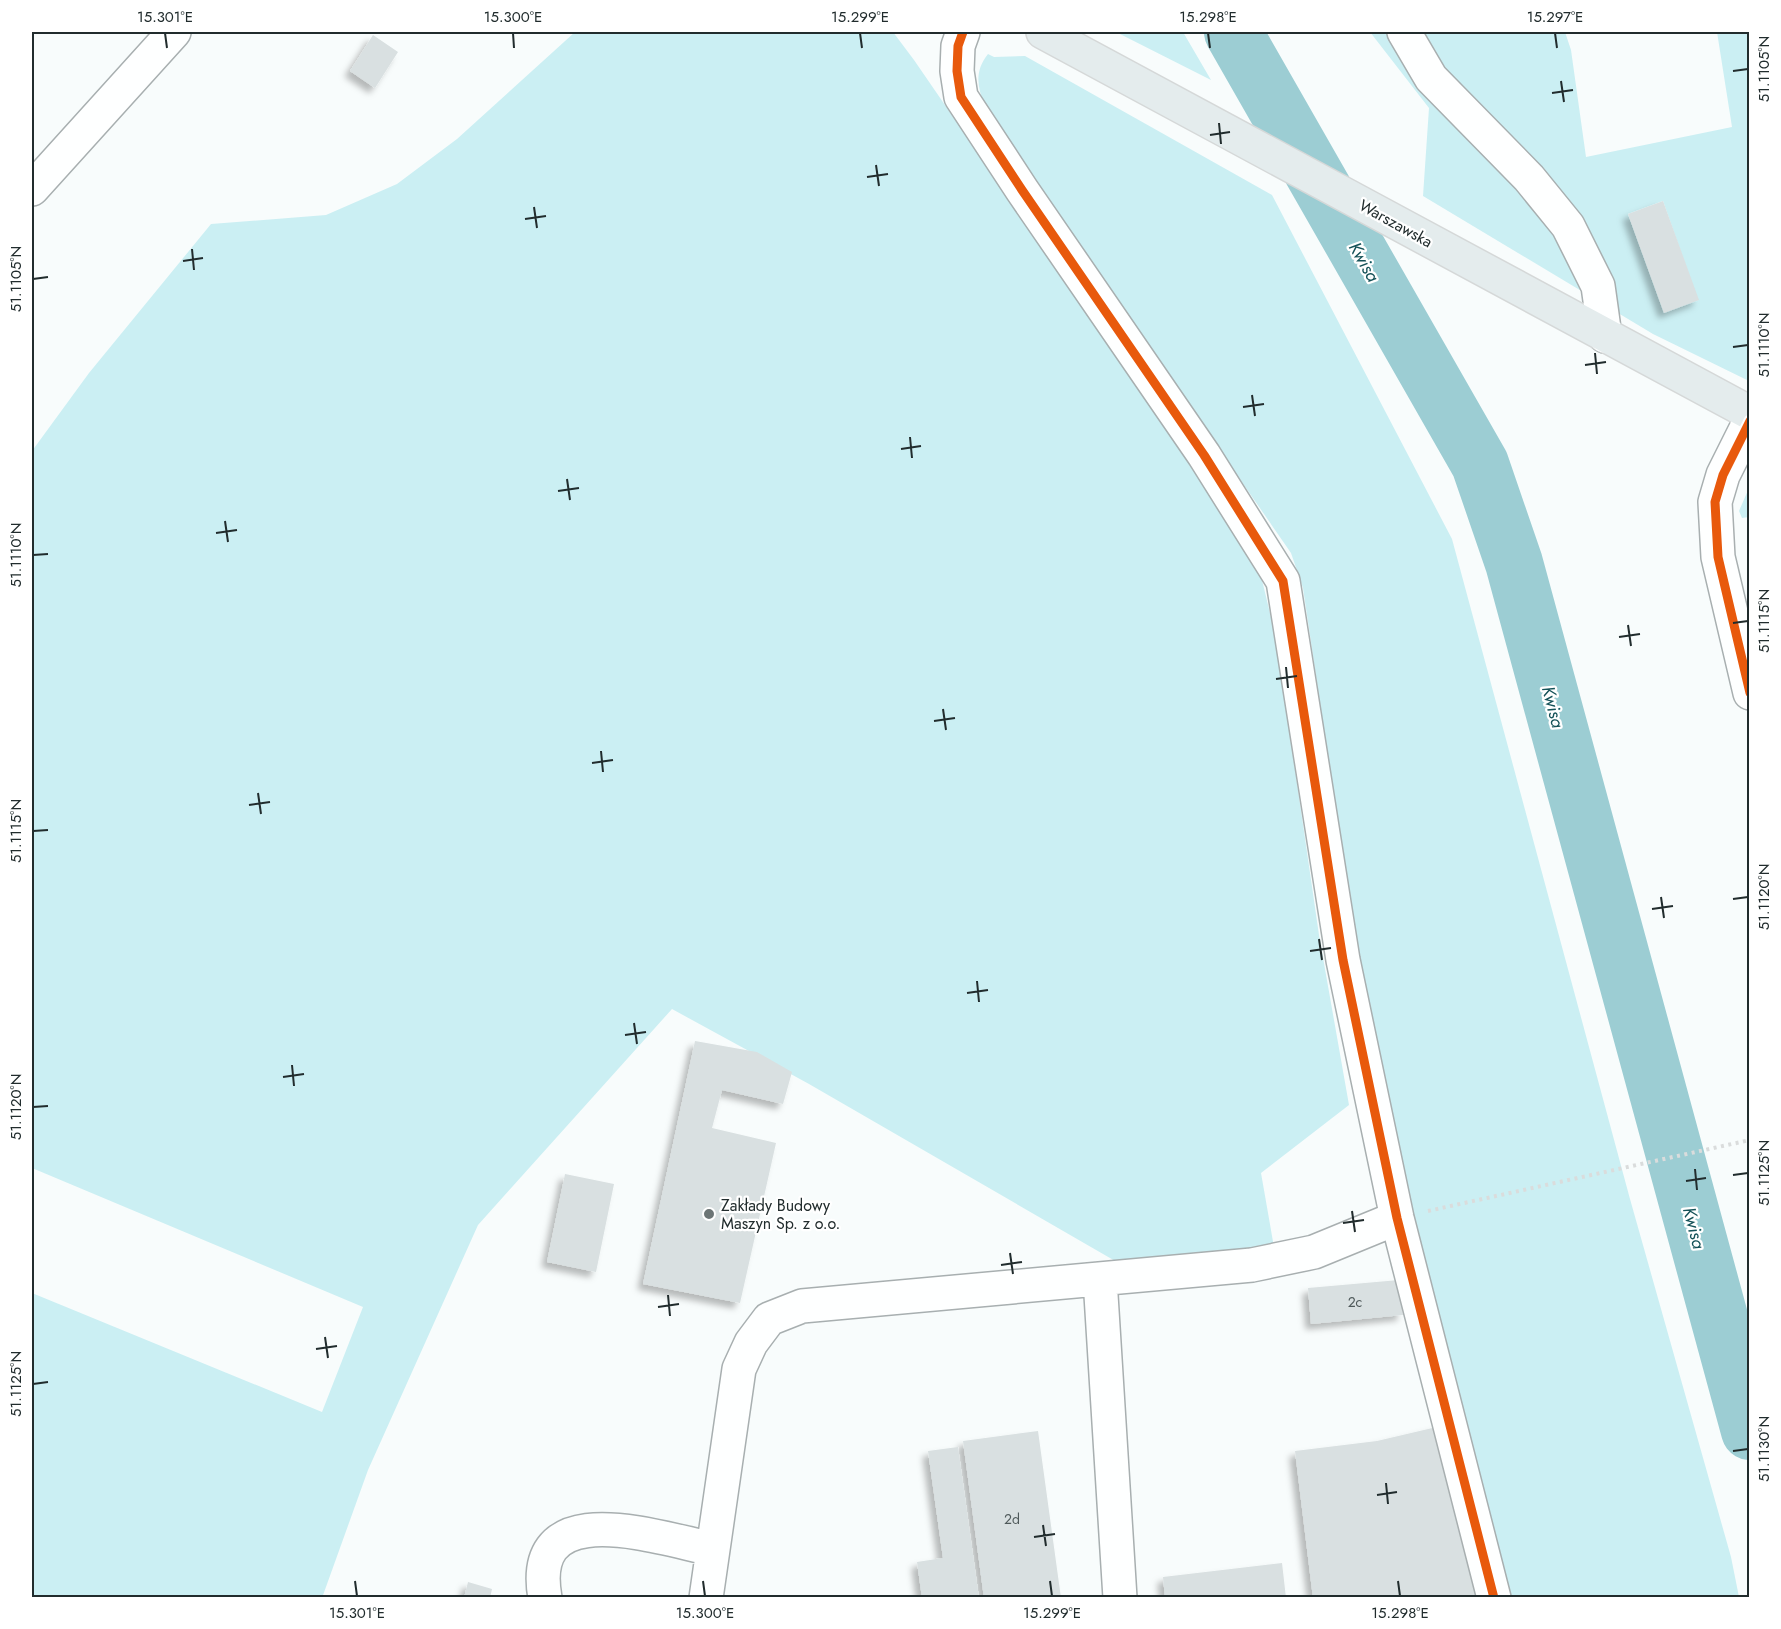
<svg xmlns="http://www.w3.org/2000/svg" width="1781" height="1629" viewBox="0 0 1781 1629" font-family="Jost,sans-serif">
	<style>
		.green { fill: #cbeff3; fill-rule: evenodd }
		.lines { fill: none; stroke-linecap: round; stroke-linejoin: round }
		.stream { stroke: #9ccdd3; stroke-width: 10 }
		.river { stroke: #9ccdd3; stroke-width: 58 }
		.building { fill: #d9e0e1; filter: url(#shadow) }
		.minor-casing { stroke: #a8afb0; stroke-width: 36 }
		.major-casing { stroke: #d5d8d8; stroke-width: 36 }
		.path { stroke: #dadcdc; stroke-width: 4; stroke-dasharray: 3 4.5; stroke-linecap: butt }
		.minor { stroke: #feffff; stroke-width: 33 }
		.major { stroke: #e4eced; stroke-width: 33 }
		.cycleway-casing { stroke: #fff; stroke-width: 13 }
		.cycleway { stroke: #e8590c; stroke-width: 9 }
		.ticks { fill: none; stroke: #212c2d; stroke-width: 2 }
		.poi-dot { fill: #6c7575; stroke: #fff; stroke-width: 2 }
		.labels { text-anchor: middle; stroke-width: 4.5; stroke-linejoin: round; paint-order: stroke }
		.number-label { font-size: 14px; fill: #4f595a }
		.street-label { font-size: 16px; fill: #212c2d; stroke: #fff }
		.poi-label { font-size: 16px; fill: #212c2d; stroke: #fff; text-anchor: start }
		.water-label { font-size: 18px; font-style: italic; fill: #155258; stroke: #fff }
		.neatline { fill: none; stroke: #212c2d; stroke-width: 2 }
		.ticks-label { font-size: 15px; text-anchor: middle; fill: #212c2d }
	</style>
	<defs>
		<filter id="shadow"><feDropShadow dx="-5.5" dy="5.5" stdDeviation="3" flood-color="#0004"/></filter>
	</defs>
	<rect width="100%" height="100%" fill="#f8fcfc"/>
	<!-- green -->
	<path class="green" d="M575,32h318l21,28 292,425 56,95 14,58 43,297 30,170 -88,68 14,80 -146,16 -320,-185 -137,-75 -194,216 -110,245 -46,128 -290,-1v-304l290,119 41,-105 -331,-139v-717l57,-78 122,-149 115,-9 71,-31 60,-45z
		M1116,32h67l28,48z
		M1370,32h195l6,18 15,107 146,-30 -15,-95h32v349l-96,-47 -230,-138 6,-88zM1663,201l35,99 -34,12 -36,-98z
		M988,54l6,3 31,-1 247,139 180,344 178,660 101,358 8,40h-235l-90,-353 -62,-324 -49,-332 -12,-35 -293,-423c-13,-25 -31,-50 -10,-76z
		M1749,488v29l-7,1 -3,-7z"/>
	<g class="lines">
		<!-- stream -->
		<path class="stream" d="M1250,61l11,-29"/>
		<!-- river -->
		<path class="river" d="M1233,32l247,432 34,99 236,868"/>
	</g>
	<!-- building -->
	<path class="building" d="M373,35l25,17 -23,36 -25,-17z
		M1663,201l36,99 -35,13 -36,-99z
		M695,1041l62,11 35,20 -9,32 -61,-14 -10,38 64,15 -36,160 -97,-19z
		M565,1174l49,10 -18,88 -49,-10z
		M1399,1280l4,35 -92,9 -3,-36z
		M1441,1426l39,172h-167l-18,-147 82,-10z
		M1038,1431l23,167h-77l-21,-157z
		M958,1447l21,151h-57l-5,-36 26,-4 -15,-107z
		M1282,1563l4,35h-121l-2,-21z
		M468,1582l24,7 -2,9h-26z"/>
	<g class="lines">
		<defs>
			<path id="minor" d="M963,32l-5,14 -1,25 4,26 61,93 182,265 79,126 60,379 54,258 97,380
				M1404,32l27,46 98,100 39,48 30,60 7,50
				M32,189l142,-157
				M1750,421l-27,54 -8,27 3,55 32,136
				M1100,1279l20,319
				M545,1598c-19,-106 112,-60 168,-49
				M706,1598l33,-229 12,-26 18,-24 33,-13 450,-41 62,-13 83,-34"/>
			<path id="major" d="M1043,32l707,381"/>
		</defs>
		<!-- minor casing -->
		<use href="#minor" class="minor-casing"/>
		<!-- major casing -->
		<use href="#major" class="major-casing"/>
		<!-- path -->
		<path class="path" d="M1428,1211l322,-71"/>
		<!-- minor -->
		<use href="#minor" class="minor"/>
		<!-- major -->
		<use href="#major" class="major"/>
		<defs>
			<path id="cycleway" d="M963,32l-5,14 -1,25 4,26 61,93 182,265 79,126 60,379 54,258 97,380
				M1750,421l-27,54 -8,27 3,55 32,136"/>
		</defs>
		<!-- cycleway casing -->
		<use href="#cycleway" class="cycleway-casing"/>
		<!-- cycleway -->
		<use href="#cycleway" class="cycleway"/>
	</g>
	<!-- ticks -->
	<path class="ticks" d="M165,33l2,15M513,33l1,15M860,33l2,15M1208,33l2,15M1555,33l2,15M1733,71l15,-2M1561,81l3,21M1552,93l21,-3M1219,123l2,21M1210,135l20,-3M876,165l3,21M867,177l21,-3M534,207l3,21M525,219l21,-3M192,249l2,21M183,261l20,-3M33,279l15,-2M1733,347l15,-2M1595,353l2,21M1585,365l21,-3M1252,395l3,21M1243,407l21,-3M910,437l2,21M901,449l20,-3M567,479l3,21M558,491l21,-3M225,521l3,21M216,533l21,-3M33,555l15,-1M1733,623l15,-2M1628,625l3,21M1619,637l21,-3M1286,667l2,21M1276,679l21,-3M943,709l3,21M934,721l21,-3M601,751l2,21M592,763l21,-3M258,793l3,21M249,805l21,-3M33,831l15,-1M1661,897l3,21M1733,899l15,-2M1652,909l21,-3M1319,939l3,21M1310,951l21,-3M977,981l2,21M967,993l21,-3M634,1023l3,21M625,1035l21,-3M292,1065l2,21M283,1077l21,-3M33,1107l15,-1M1695,1169l2,21M1733,1175l15,-2M1686,1181l20,-3M1352,1211l3,21M1343,1223l21,-3M1010,1253l3,21M1001,1265l21,-3M668,1295l2,21M658,1307l21,-3M325,1337l3,21M316,1349l21,-3M33,1384l15,-2M1733,1451l15,-2M1386,1483l2,21M1377,1495l20,-3M1043,1525l3,21M1034,1537l21,-3M355,1581l2,15M703,1581l2,15M1050,1581l2,15M1398,1581l2,15"/>
	<!-- markers -->
	<circle class="poi-dot" cx="709" cy="1214" r="6"/>
	<g class="labels">
		<!-- number labels -->
		<g class="number-label">
			<text x="1355" y="1307">2c</text>
			<text x="1012" y="1524">2d</text>
		</g>
		<!-- street labels -->
		<g class="street-label">
			<text transform="translate(1396 223) rotate(29)" y="6">Warszawska</text>
		</g>
		<!-- poi labels -->
		<g class="poi-label">
			<text x="721" y="1211">Zakłady Budowy<tspan x="721" dy="18">Maszyn Sp. z o.o.</tspan></text>
		</g>
		<!-- water labels -->
		<g class="water-label">
			<text transform="translate(1364 262) rotate(60)" y="6">Kwisa</text>
			<text transform="translate(1553 707) rotate(75)" y="6">Kwisa</text>
			<text transform="translate(1694 1228) rotate(75)" y="6">Kwisa</text>
		</g>
	</g>
	<!-- border -->
	<rect width="1781" height="1629" fill="none" stroke="#ffffff" stroke-width="66"/>
	<rect x="33" y="33" width="1715" height="1563" class="neatline"/>
	<g class="ticks-label">
		<text x="165" y="22">15.301°E</text>
		<text x="513" y="22">15.300°E</text>
		<text x="860" y="22">15.299°E</text>
		<text x="1208" y="22">15.298°E</text>
		<text x="1555" y="22">15.297°E</text>
		<text transform="translate(1764 69) rotate(-90)" y="5">51.1105°N</text>
		<text transform="translate(16 279) rotate(-90)" y="5">51.1105°N</text>
		<text transform="translate(1764 345) rotate(-90)" y="5">51.1110°N</text>
		<text transform="translate(16 555) rotate(-90)" y="5">51.1110°N</text>
		<text transform="translate(1764 621) rotate(-90)" y="5">51.1115°N</text>
		<text transform="translate(16 831) rotate(-90)" y="5">51.1115°N</text>
		<text transform="translate(1764 897) rotate(-90)" y="5">51.1120°N</text>
		<text transform="translate(16 1107) rotate(-90)" y="5">51.1120°N</text>
		<text transform="translate(1764 1173) rotate(-90)" y="5">51.1125°N</text>
		<text transform="translate(16 1384) rotate(-90)" y="5">51.1125°N</text>
		<text transform="translate(1764 1449) rotate(-90)" y="5">51.1130°N</text>
		<text x="357" y="1618">15.301°E</text>
		<text x="705" y="1618">15.300°E</text>
		<text x="1052" y="1618">15.299°E</text>
		<text x="1400" y="1618">15.298°E</text>
	</g>
</svg>
